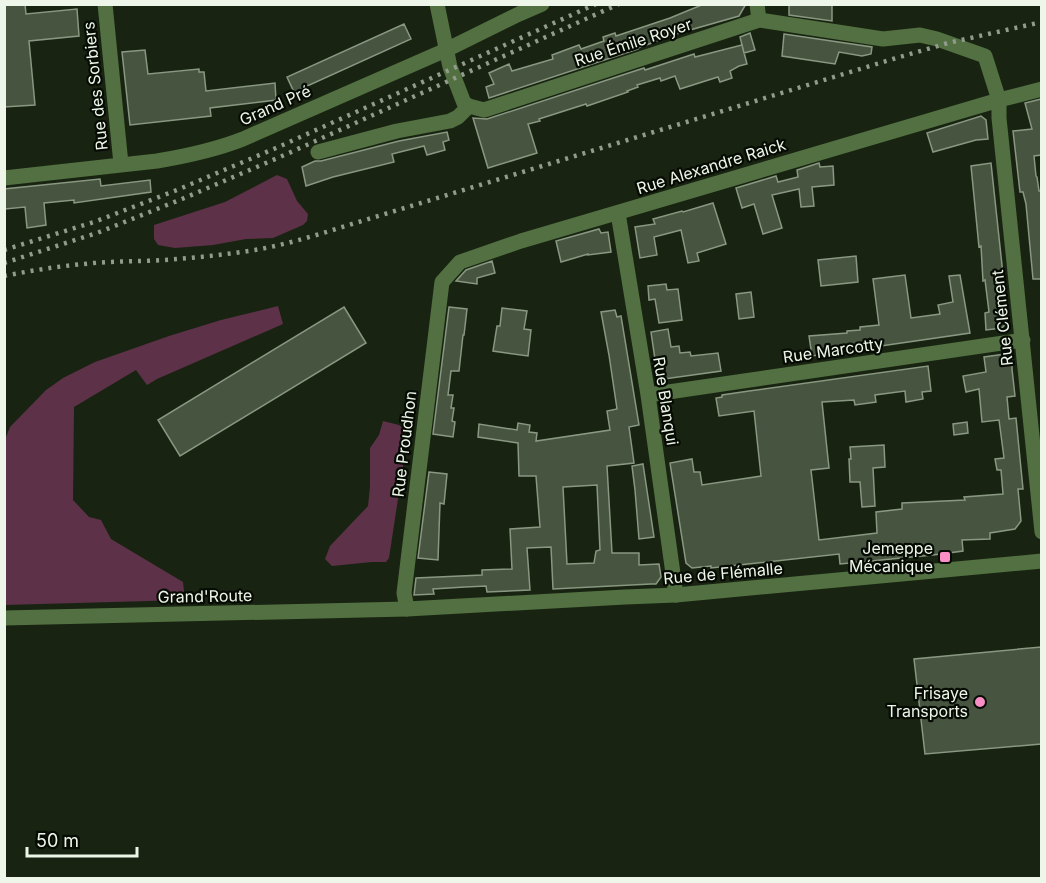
<svg xmlns="http://www.w3.org/2000/svg" width="1046" height="883" viewBox="0 0 1046 883" font-family="Inter,sans-serif">
	<style>
		.green { fill: #5d3148 }
		.building { fill: #475440; stroke: #899881; stroke-width: 1.5; fill-rule: evenodd }
		.lines { fill: none; stroke-linecap: round; stroke-linejoin: round }
		.minor { stroke: #527041; stroke-width: 15 }
		.tertiary { stroke: #527041; stroke-width: 15 }
		.rail { stroke: #929c8d; stroke-width: 4.5; stroke-dasharray: 3 6; stroke-linecap: butt }
		.poi-dot { fill: #fa8fc6; stroke: #060b04; stroke-width: 2 }
		.labels { text-anchor: middle; stroke-width: 4.5; stroke-linejoin: round; paint-order: stroke }
		.street-label { font-size: 16px; fill: #edf6e9; stroke: #060b04 }
		.poi-label { font-size: 16px; fill: #edf6e9; stroke: #060b04; text-anchor: end }
	</style>
	<rect width="100%" height="100%" fill="#182411"/>
	<!-- green -->
	<path class="green" d="M277,175l10,4 10,22 11,13 -1,7 -4,4 -30,13 -27,1 -33,6 -38,3 -17,-3 -4,-6v-14l71,-23z
		M278,306l5,18 -126,55 -10,6 -11,-15 -62,37 -1,93 16,17 12,3 10,19 72,43 2,18 -180,5 -1,-163 6,-15 36,-37 17,-12 32,-16 74,-26 52,-16z
		M383,421l16,4 9,8 -19,125 -3,4h-14l-40,4 -7,-7 5,-13 38,-40 2,-19v-39l9,-13z"/>
	<!-- building -->
	<path class="building" d="M4,4h21l1,10 51,-5 2,27 -50,5 6,64 -31,2z
		M704,4h42l-7,12 -63,18 -38,14v1l-149,49 -3,-11 8,-3 -5,-11 20,-9 3,7 41,-12 -1,-4 27,-10 2,4 23,-8 -1,-4 12,-4 1,3 54,-18z
		M789,4h43v17l-43,-6z
		M404,24l7,15 -117,53 -7,-15z
		M750,33l5,17 -11,3 -2,-8 5,19 -8,2 -9,5 2,7 -12,4 -2,-5 -38,12 -5,-13 -14,5 -1,-3 -23,7 1,2 -11,4 1,1 -41,14 -1,-2 -47,15 1,2 -12,3 9,29 -49,15 -15,-50 14,1 157,-51 1,2 49,-16 1,3 47,-12 -2,-8z
		M784,34l88,13 -1,7 -9,2 -23,-4 -4,12 -53,-8z
		M145,50l3,24 51,-5v3h5l2,19 69,-8 1,17 -66,8 1,8 -81,9 -8,-73z
		M1041,99v56l-7,1 2,20 1,1 2,14h2v88h-8l-7,-75 -3,-12h-3l-7,-61 19,-2 -7,-26z
		M981,116l5,4 2,19 -12,1 -43,12 -6,-19z
		M447,132l2,8 -6,2 2,8 -18,5 -3,-9 -32,8 2,8 -61,15 -27,9 -4,-19 13,-6h6l78,-20z
		M819,163l1,4 13,-1 1,19 -22,2 2,19 -13,1 -2,-18 -27,6 10,33 -19,6 -9,-30 -12,4 -6,-20 40,-12 2,6 20,-5 -1,-7z
		M991,163l17,158 -6,7 -16,2 -1,-17 4,-1 -4,-32 -2,1 -2,-35 -2,1 -8,-81z
		M100,179l1,7 49,-6 1,12 -77,11v-3l-30,3 2,22 -19,3 -2,-21 -20,2 -1,-20z
		M713,203l13,41 -29,9 2,8 -11,2 -7,-33 -27,7 3,18 -17,3 -5,-31 20,-3 -2,-5 29,-8 1,1z
		M599,229l2,4 7,-1 3,20 -23,3v-1l-27,8 -5,-21z
		M856,256l2,26 -37,4 -3,-26z
		M492,261l3,12 -18,5v6l-21,-3 10,-11z
		M905,275l6,43 29,-4 -2,-9 15,-3 -4,-26 11,-1 10,58 -158,23 -3,-20 38,-3v-2l13,-1v-3l19,-2 -6,-46z
		M666,284l1,6 11,-1 4,31 -23,3 -4,-24 -6,1 -1,-14z
		M751,292l3,25 -15,2 -3,-25z
		M344,307l22,36 -186,113 -22,-36z
		M449,307l18,2 -3,26h-1l-4,36h-8l-3,24h5l-2,13h3l-2,13 3,1 -2,15 -20,-3z
		M502,308l25,3 -3,18 7,1 -3,26 -35,-5 4,-25h3z
		M615,310l2,7 4,-1 18,109 -10,2 5,36 -27,3 5,87h27v12l20,-1 2,13 -5,7h-5l-98,5 -2,-42 -24,1 3,42 -43,2 -1,-6 -21,1 -32,2 1,5 -20,1 2,-17 66,-3v-5l30,-1 -2,-40 30,-2 -4,-51h-17l-1,-33 -40,-6 1,-13 38,6 1,-7 12,2 -1,7 8,1 -1,8 74,-11 -3,-19 10,-2 -8,-54 -8,-43zM597,485l3,65 -4,1 -2,12 -27,1 -4,-77z
		M668,329l3,18 8,-1 1,7 10,-1 1,4 27,-3 3,18 -57,8 -7,-6 -6,-41z
		M1012,353v16l3,27 -8,1 2,22 7,-1 7,71h-5l3,32 -6,8 -25,4v6l-28,1 1,11 -30,4 -93,9 -1,-10 -128,14v-2l-19,2 -6,-5 -16,-100 22,-4 2,13h6l2,13 59,-9 -7,-65 -35,5 -3,-18 6,-1v-2l27,-4 179,-25 3,25 -9,1 1,7 -17,3 -1,-11 -30,4 1,7 -21,3 -1,-5 -32,2 7,66 -18,2 8,70 58,-7 -1,-21 26,-3v-6l63,-3 -1,-3 39,-3 -2,-24h-4l-2,-11 9,-1 -5,-38 -17,2 -3,-33 -13,3 -3,-16 23,-4 -2,-15z
		M967,422l1,11 -14,2 -1,-11z
		M884,445l1,22 -12,1 2,38 -13,1 -2,-25h-10l-1,-23h2l-1,-12z
		M643,464l11,73 -15,2 -4,-49 -3,-24z
		M429,472l18,2 -3,30 -4,-1 -2,57 -20,-2z
		M1041,647v97l-116,10 -11,-95z"/>
	<g class="lines">
		<!-- minor -->
		<path class="minor" d="M105,4l16,160
			M437,4l13,63 14,36 5,3
			M757,4l2,16
			M469,106l15,4 275,-90 124,19 37,-4 17,4 48,17 14,44v18l43,414
			M318,152l79,-21 53,-10 8,-4 11,-11
			M4,178l153,-17c30,-5 58,-11 86,-22l203,-89 73,-36 23,-10
			M618,213l30,182 28,200
			M648,395l375,-55
			M407,609l-3,-16 38,-311 18,-20 61,-21 478,-141 43,-11"/>
		<!-- tertiary -->
		<path class="tertiary" d="M4,618l403,-9 218,-12 51,-2 366,-34"/>
		<!-- rail -->
		<path class="rail" d="M4,250l90,-28 83,-32 99,-42 320,-144
			M4,263l93,-30 85,-34 98,-42 339,-153
			M4,276c35,-7 70,-12 105,-14 23,-1 46,-1 68,-3 26,-2 52,-5 78,-9 28,-5 56,-13 84,-22l554,-169 55,-16 94,-21"/>
	</g>
	<!-- markers -->
	<g class="poi-dot">
		<rect x="939" y="551" width="12" height="12" rx="3"/>
		<circle cx="980" cy="702" r="6"/>
	</g>
	<g class="labels">
		<!-- street labels -->
		<g class="street-label">
			<text transform="translate(633 42) rotate(-18)" y="6">Rue Émile Royer</text>
			<text transform="translate(95 86) rotate(-96)" y="6">Rue des Sorbiers</text>
			<text transform="translate(275 105) rotate(-24)" y="6">Grand Pré</text>
			<text transform="translate(711 166) rotate(-17)" y="6">Rue Alexandre Raick</text>
			<text transform="translate(1002 318) rotate(-96)" y="6">Rue Clément</text>
			<text transform="translate(833 350) rotate(-8)" y="6">Rue Marcotty</text>
			<text transform="translate(666 401) rotate(81)" y="6">Rue Blanqui</text>
			<text transform="translate(404 444) rotate(-83)" y="6">Rue Proudhon</text>
			<text transform="translate(723 573) rotate(-5)" y="6">Rue de Flémalle</text>
			<text transform="translate(205 596) rotate(-1)" y="6">Grand'Route</text>
		</g>
		<!-- poi labels -->
		<g class="poi-label">
			<text x="933" y="554">Jemeppe<tspan x="933" dy="18">Mécanique</tspan></text>
			<text x="968" y="699">Frisaye<tspan x="968" dy="18">Transports</tspan></text>
		</g>
	</g>
	<!-- border -->
	<rect width="1046" height="883" fill="none" stroke="#edf6e9" stroke-width="12"/>
	<!-- scale -->
	<path d="M27 847v9h110v-9" fill="none" stroke="#edf6e9" stroke-width="3"/>
	<text x="36" y="847" font-size="18" fill="#edf6e9" stroke="#060b04" stroke-width="4.5" paint-order="stroke">50 m</text>
</svg>
